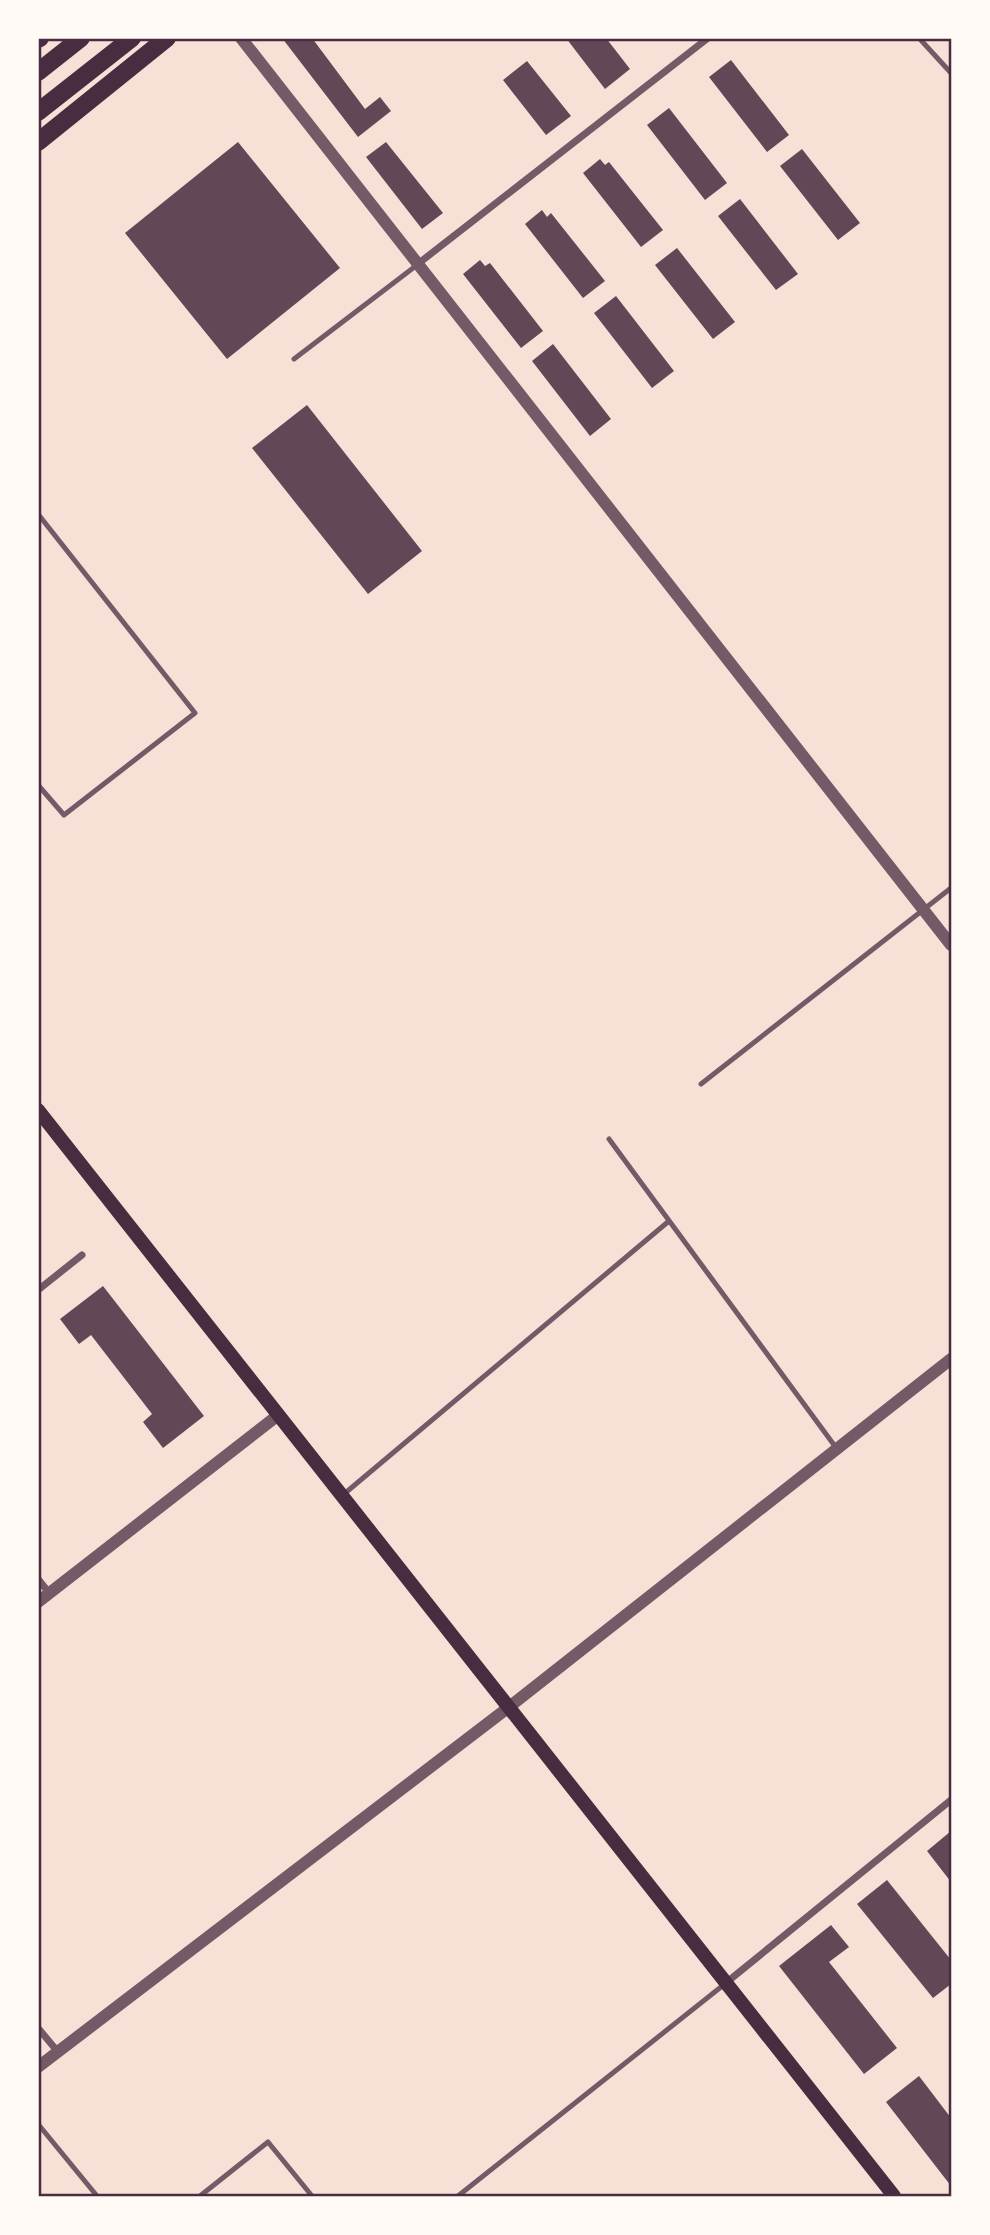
<svg xmlns="http://www.w3.org/2000/svg" width="990" height="2235" viewBox="0 0 990 2235" font-family="'IBM Plex Sans',sans-serif">
	<style>
		.building { fill: #644757 }
		.lines { fill: none; stroke-linecap: round; stroke-linejoin: round }
		.service { stroke: #755966; stroke-width: 5 }
		.minor { stroke: #755966; stroke-width: 7 }
		.tertiary { stroke: #755966; stroke-width: 12 }
		.secondary { stroke: #4a2c40; stroke-width: 14 }
		.primary { stroke: #4a2c40; stroke-width: 18 }
		.neatline { fill: none; stroke: #4a2c40; stroke-width: 2.5 }
	</style>
	<rect width="100%" height="100%" fill="#f7e1d7"/>
	<!-- building -->
	<path class="building" d="M282,38h30l53,71 15,-12 11,14 -33,26z
		M566,38h40l24,31 -25,20z
		M731,60l58,75 -22,17 -58,-75z
		M527,61l44,55 -25,19 -43,-55z
		M669,108l58,75 -22,17 -58,-75z
		M238,142l102,126 -113,91 -102,-126z
		M386,142l57,71 -21,16 -56,-72z
		M802,149l58,74 -22,17 -58,-74z
		M600,159l5,6 4,-3 54,68 -22,17 -58,-74z
		M740,199l58,75 -22,16 -58,-74z
		M542,210l5,7 4,-4 54,68 -22,17 -58,-74z
		M677,248l58,74 -22,17 -58,-74z
		M480,260l5,6 5,-3 53,68 -22,17 -58,-74z
		M616,296l58,75 -22,17 -58,-75z
		M553,344l58,75 -21,17 -58,-75z
		M307,405l115,146 -54,43 -116,-146z
		M103,1286l101,130 -41,32 -20,-26 9,-8 -61,-79 -12,9 -19,-25z
		M951,1831v51l-24,-31z
		M887,1880l64,80v24l-18,14 -76,-94z
		M831,1925l18,22 -20,15 68,86 -33,26 -85,-108z
		M919,2076l32,42v68l-65,-84z"/>
	<g class="lines">
		<!-- service -->
		<path class="service" d="M919,38l32,35
			M294,359l123,-94
			M38,514l157,199 -131,102 -26,-30
			M701,1084l250,-196
			M609,1139l228,310
			M344,1494l325,-273
			M38,2124l59,72
			M200,2196l68,-54 44,54
			M458,2196l268,-213"/>
		<!-- minor -->
		<path class="minor" d="M419,263l289,-225
			M38,1290l44,-35
			M38,1579l12,15
			M727,1982l224,-182
			M38,2028l20,24"/>
		<!-- tertiary -->
		<path class="tertiary" d="M241,38l710,907
			M38,1602l239,-186
			M38,2067l471,-360 442,-348"/>
		<!-- secondary -->
		<path class="secondary" d="M38,1110l856,1086"/>
		<!-- primary -->
		<path class="primary" d="M38,39l2,-1
			M38,72l43,-34
			M38,112l94,-74
			M38,142l129,-104"/>
	</g>
	<!-- border -->
	<rect width="990" height="2235" fill="none" stroke="#fffaf5" stroke-width="80"/>
	<rect x="40" y="40" width="910" height="2155" class="neatline"/>
</svg>
